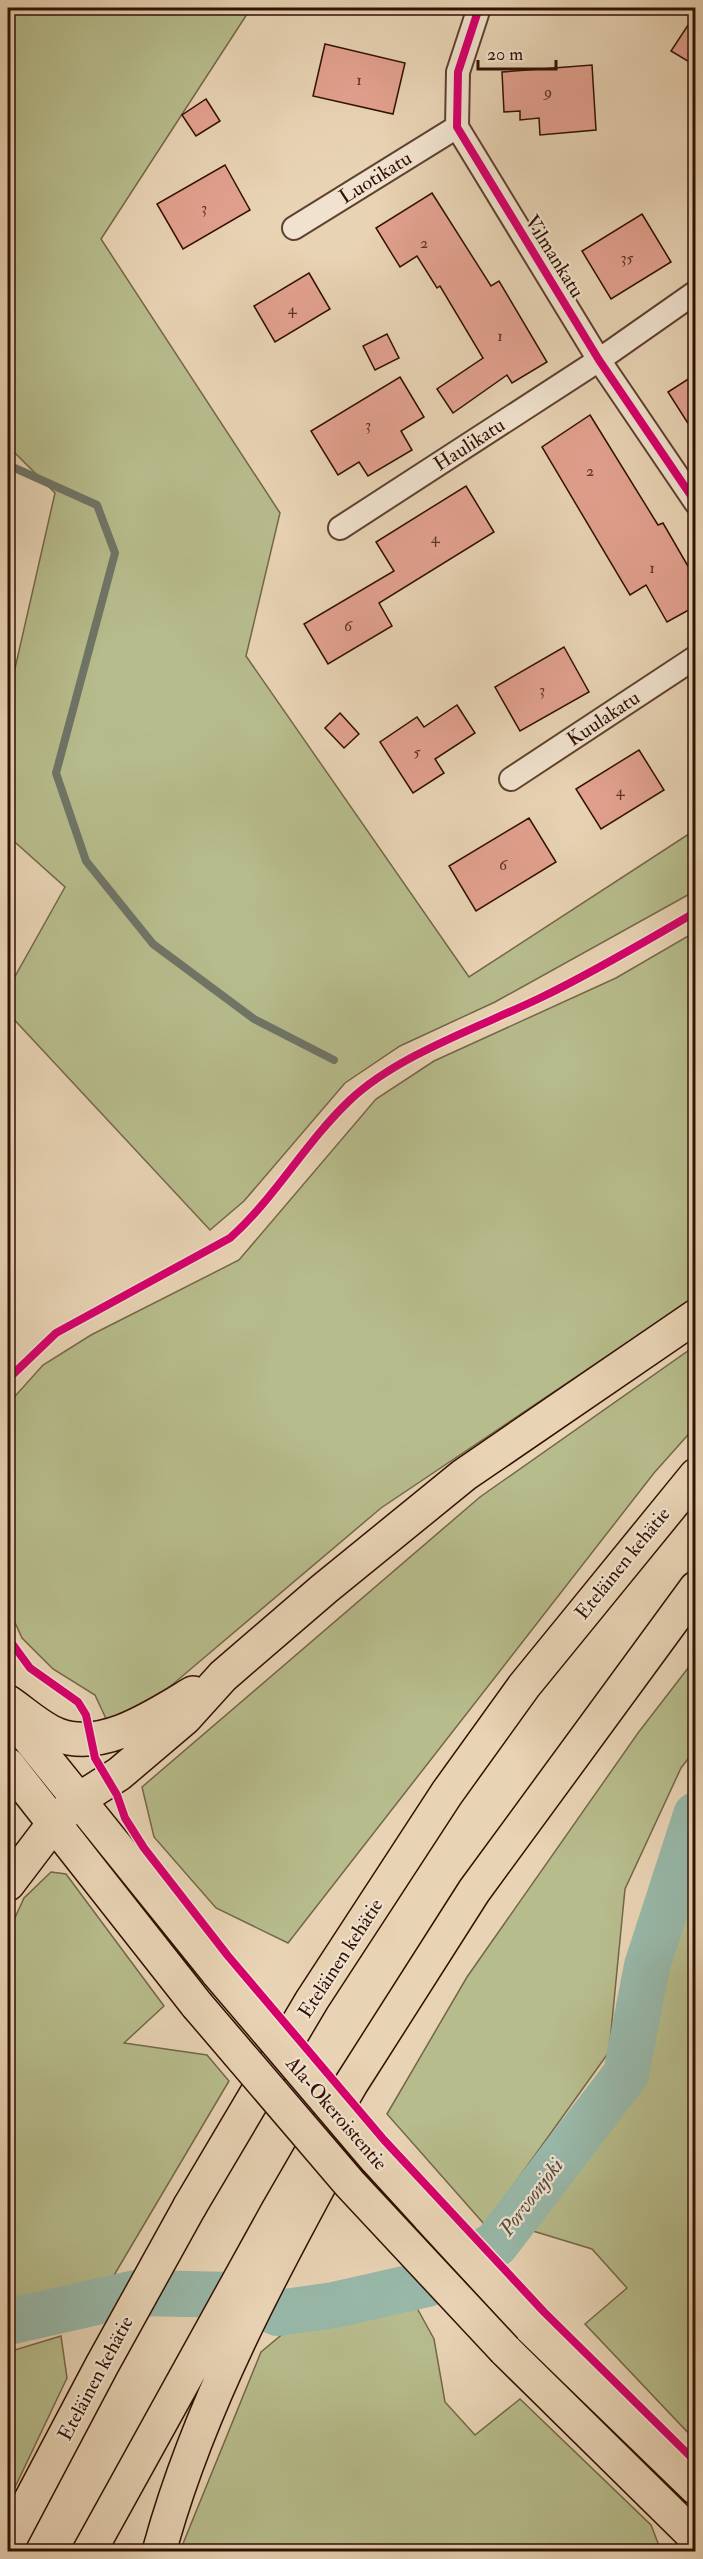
<svg xmlns="http://www.w3.org/2000/svg" width="703" height="2559" viewBox="0 0 703 2559" font-family="'IM FELL Double Pica',serif">
	<style>
		.green { fill: #b7bc8c; stroke: #746648; stroke-width: 1.5 }
		.lines { fill: none; stroke-linecap: round; stroke-linejoin: round }
		.stream { stroke: #6f7567; stroke-width: 8 }
		.river { stroke: #98b8a9; stroke-width: 46 }
		.building { fill: #e2a18f; stroke: #311003; stroke-width: 1.5 }
		.minor-casing { stroke: #5f412f; stroke-width: 26 }
		.primary-casing { stroke: #311003; stroke-width: 36 }
		.trunk-casing { stroke: #311003; stroke-width: 36 }
		.motorway-casing { stroke: #311003; stroke-width: 36 }
		.minor { stroke: #f0e2ce; stroke-width: 22 }
		.primary { stroke: #e8d3b4; stroke-width: 33 }
		.trunk { stroke: #e8d3b4; stroke-width: 33 }
		.motorway { stroke: #e8d3b4; stroke-width: 33 }
		.primary-bridge-casing { stroke: #311003; stroke-width: 36; stroke-linecap: butt }
		.primary-bridge { stroke: #e8d3b4; stroke-width: 33 }
		.cycleway-casing { stroke: #f0e2ce; stroke-width: 11 }
		.cycleway { stroke: #d6006c; stroke-width: 8 }
		.labels { text-anchor: middle; stroke-width: 4.5; stroke-linejoin: round; paint-order: stroke }
		.number-label { font-size: 16px; fill: #5d3426 }
		.street-label { font-size: 20px; fill: #311003; stroke: #f0e2ce }
		.water-label { font-size: 21px; font-style: italic; fill: #554b3d; stroke: #f0e2ce }
	</style>
	<rect width="100%" height="100%" fill="#e8d3b4"/>
	<filter id="stains"><feTurbulence type="fractalNoise" baseFrequency=".00333" numOctaves="4"/><feColorMatrix values="0 0 0 0 .2 0 0 0 0 .09 0 0 0 0 .02 0 0 0 .5 -.17"/></filter>
	<radialGradient id="worn" r=".72"><stop offset=".6" stop-color="#630" stop-opacity="0"/><stop offset="1" stop-color="#630" stop-opacity=".3"/></radialGradient>
	<!-- green -->
	<path class="green" d="M8,8h243l-150,231 179,274 -34,143 223,321 226,-147v61l-200,111 -95,44 -55,37 -101,118 -34,29 -202,-217v-24l57,-102 -57,-51v-137l47,-206 -47,-47z
		M695,932v365l-314,211 -215,182 -58,33 -13,-28 -42,-26 -31,-31 -14,-31v-203l35,-39 48,-30 148,-75 137,-161 58,-38 182,-83z
		M695,1346v81l-41,46 -366,470 -72,-35 -62,-71 -12,-50 338,-290z
		M695,1659v91l-14,18 -56,121 -16,163 -124,173 -98,-111 80,-137 171,-244z
		M51,1872l15,2 98,132 -40,37 83,12 22,26 -119,201 -102,17v-366l16,-35z
		M695,1876v564l-110,-116 42,-36 -35,-39 -59,-18 106,-153 25,-114z
		M417,2308l17,31 11,63 30,33 45,-36 131,126 10,26h-481l81,-199 24,-20z
		M61,2336l6,42 -59,124v-150z"/>
	<g class="lines">
		<!-- stream -->
		<path class="stream" d="M8,465l89,40 18,48 -59,220 30,88 67,83 101,75 80,41"/>
		<!-- river -->
		<path class="river" d="M8,2322l128,-29 100,2 42,18 56,-8 93,-21 69,-40 130,-170 21,-108 49,-151"/>
	</g>
	<!-- building -->
	<path class="building" d="M696,13v53l-25,-15z
		M325,44l80,19 -12,51 -80,-18z
		M592,65l4,65 -56,5 -1,-17 -19,2v-9l-16,1 -2,-40z
		M206,99l14,22 -24,15 -14,-21z
		M225,165l25,45 -67,39 -26,-45z
		M432,193l59,93 8,-5 48,81 -35,21 -5,-8 -54,38 -16,-24 46,-31 -43,-72 -3,2 -20,-32 -17,11 -24,-39z
		M642,214l29,48 -60,37 -29,-48z
		M309,273l21,36 -55,33 -21,-36z
		M387,334l12,24 -24,12 -12,-24z
		M696,374v62l-28,-44z
		M400,377l24,40 -23,14 11,19 -44,26 -9,-14 -21,13 -27,-44z
		M590,415l68,110 5,-2 33,57v26l-29,16 -21,-37 -16,10 -88,-148z
		M466,486l28,46 -115,71 13,23 -64,38 -24,-40 90,-53 -18,-29z
		M564,647l25,45 -69,39 -25,-44z
		M457,705l18,28 -40,26 9,14 -31,20 -33,-51 37,-25 7,10z
		M340,713l19,21 -15,14 -19,-20z
		M639,750l25,40 -63,39 -25,-40z
		M529,818l27,44 -80,49 -27,-45z"/>
	<g class="lines">
		<defs>
			<path id="minor" d="M479,8l-21,64 -1,55 142,233 97,143
				M294,228l163,-101
				M340,528l259,-168 97,-68
				M511,779l185,-122"/>
			<path id="primary" d="M8,1712l210,261
				M8,1765l189,240
				M428,2216l101,110 167,162
				M505,2350l191,188"/>
			<path id="trunk" d="M8,1884l47,-62 23,-22
				M8,2543l94,-178 88,-159"/>
			<path id="motorway" d="M8,1702c15,10 33,27 50,33 45,17 98,-20 135,-42
				M78,1800l41,-26 66,-56 38,-42 101,-87 140,-114 232,-159
				M190,2206l122,-206 135,-207 77,-107 172,-211
				M89,2552l188,-340 74,-128 123,-193 222,-303
				M159,2552c39,-145 114,-283 186,-414"/>
		</defs>
		<!-- minor casing -->
		<use href="#minor" class="minor-casing"/>
		<!-- primary casing -->
		<use href="#primary" class="primary-casing"/>
		<!-- trunk casing -->
		<use href="#trunk" class="trunk-casing"/>
		<!-- motorway casing -->
		<use href="#motorway" class="motorway-casing"/>
		<!-- minor -->
		<use href="#minor" class="minor"/>
		<!-- primary -->
		<use href="#primary" class="primary"/>
		<!-- trunk -->
		<use href="#trunk" class="trunk"/>
		<!-- motorway -->
		<use href="#motorway" class="motorway"/>
		<defs>
			<path id="primary-bridge" d="M218,1973l158,186 52,57
				M197,2005l153,179 155,166"/>
		</defs>
		<!-- primary-bridge casing -->
		<use href="#primary-bridge" class="primary-bridge-casing"/>
		<!-- primary-bridge -->
		<use href="#primary-bridge" class="primary-bridge"/>
		<defs>
			<path id="cycleway" d="M479,8l-21,64 -1,55 142,233 97,143
				M8,1379l48,-46 174,-95c45,-40 75,-95 119,-137 48,-46 131,-74 191,-103 54,-26 104,-56 156,-86
				M8,1638l22,30 48,34 8,13 9,43 22,37 8,23 19,30 84,108 156,184 160,172 152,150"/>
		</defs>
		<!-- cycleway casing -->
		<use href="#cycleway" class="cycleway-casing"/>
		<!-- cycleway -->
		<use href="#cycleway" class="cycleway"/>
	</g>
	<g class="labels">
		<!-- number labels -->
		<g class="number-label">
			<text x="359" y="85">1</text>
			<text x="548" y="97">9</text>
			<text x="204" y="213">3</text>
			<text x="424" y="248">2</text>
			<text x="627" y="263">35</text>
			<text x="292" y="314">4</text>
			<text x="500" y="341">1</text>
			<text x="368" y="430">3</text>
			<text x="590" y="476">2</text>
			<text x="435" y="543">4</text>
			<text x="652" y="573">1</text>
			<text x="348" y="631">6</text>
			<text x="542" y="695">3</text>
			<text x="417" y="757">5</text>
			<text x="620" y="796">4</text>
			<text x="503" y="870">6</text>
		</g>
		<!-- street labels -->
		<g class="street-label">
			<text transform="translate(375 177) rotate(-32)" y="7">Luotikatu</text>
			<text transform="translate(555 256) rotate(58)" y="7">Vilmankatu</text>
			<text transform="translate(469 444) rotate(-33)" y="7">Haulikatu</text>
			<text transform="translate(603 718) rotate(-34)" y="7">Kuulakatu</text>
			<text transform="translate(622 1563) rotate(-51)" y="7">Eteläinen kehätie</text>
			<text transform="translate(340 1958) rotate(-57)" y="7">Eteläinen kehätie</text>
			<text transform="translate(337 2113) rotate(49)" y="7">Ala-Okeroistentie</text>
			<text transform="translate(95 2378) rotate(-62)" y="7">Eteläinen kehätie</text>
		</g>
		<!-- water labels -->
		<g class="water-label">
			<text transform="translate(531 2197) rotate(-53)" y="7">Porvoonjoki</text>
		</g>
	</g>
	<!-- margin -->
	<rect width="703" height="2559" fill="none" stroke="#e8d3b4" stroke-width="30"/>
	<rect x="9" y="9" width="685" height="2541" fill="none" stroke="#311003" stroke-width="3"/>
	<rect x="15" y="15" width="673" height="2529" fill="none" stroke="#311003" stroke-width="1.5"/>
	<!-- scale -->
	<path d="M478 60v9h78v-9" fill="none" stroke="#311003" stroke-width="3"/>
	<text x="487" y="60" font-size="18" fill="#311003" stroke="#f0e2ce" stroke-width="4.5" paint-order="stroke">20 m</text>
	<rect width="100%" height="100%" filter="url(#stains)"/>
	<rect width="100%" height="100%" fill="url(#worn)"/>
</svg>
